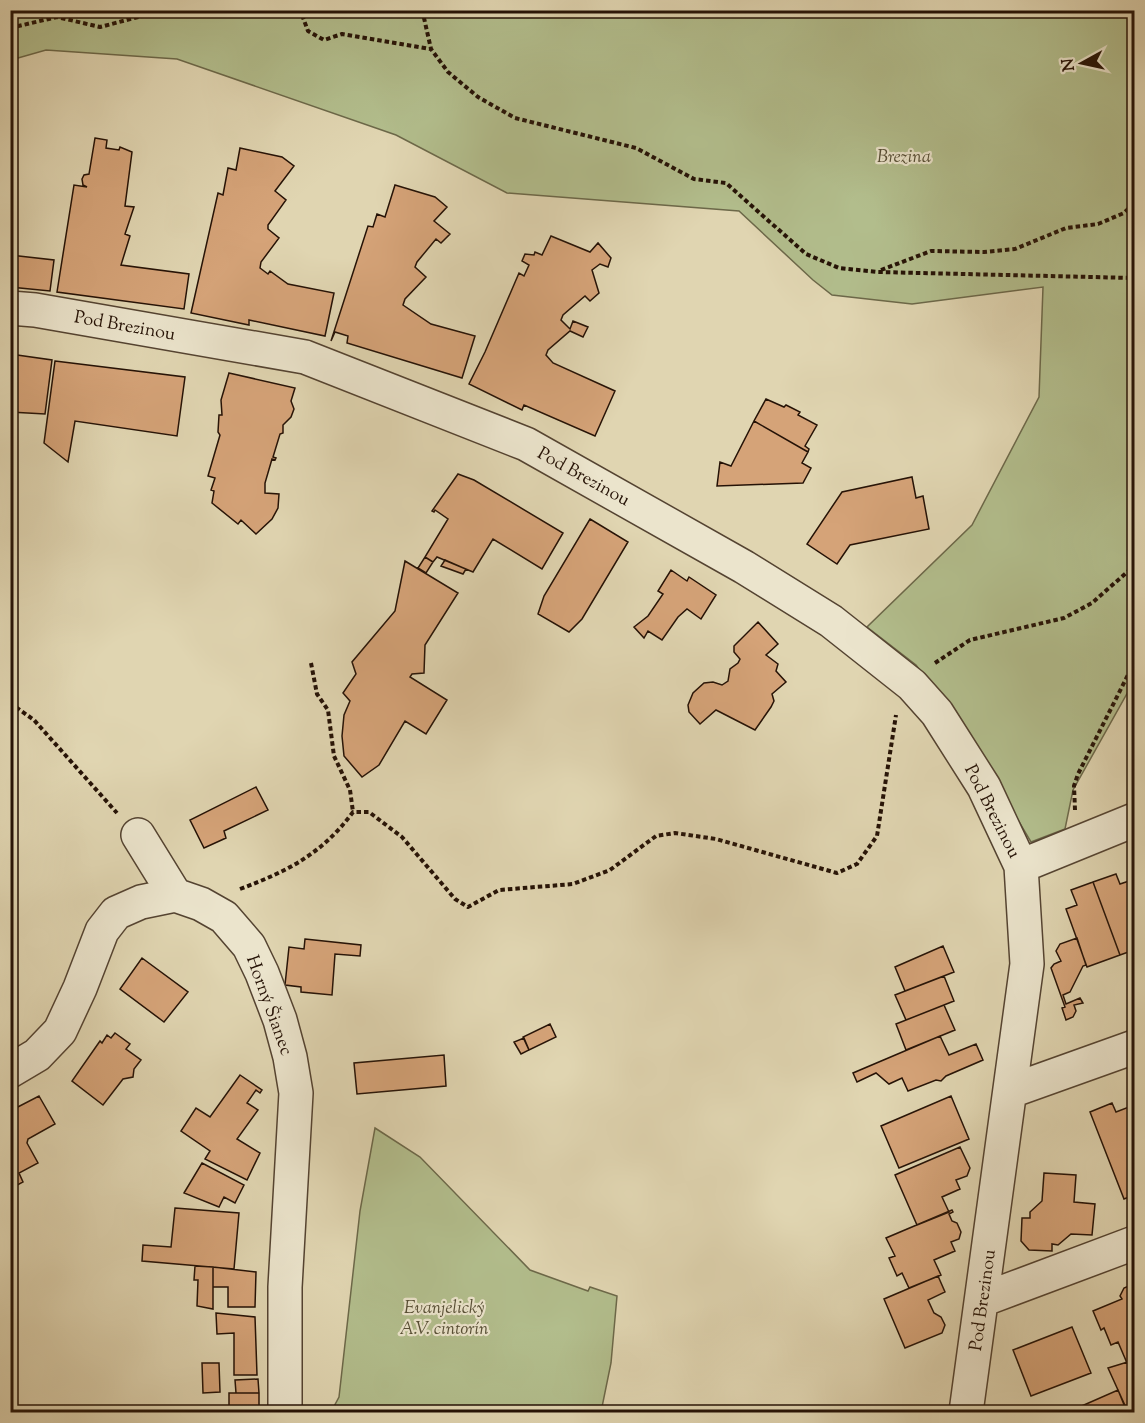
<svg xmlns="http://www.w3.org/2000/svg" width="1145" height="1423" viewBox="0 0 1145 1423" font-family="'Sorts Mill Goudy',serif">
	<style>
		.green { fill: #b2bd8c; stroke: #6c6849; stroke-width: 1.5 }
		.building { fill: #d5a378; stroke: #251206; stroke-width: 1.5 }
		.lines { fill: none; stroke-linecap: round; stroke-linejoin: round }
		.minor-casing { stroke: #544331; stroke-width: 36 }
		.path { stroke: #251206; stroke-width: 4; stroke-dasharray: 4.5 3; stroke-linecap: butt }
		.minor { stroke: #ebe4cc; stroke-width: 33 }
		.labels { text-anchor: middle; stroke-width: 4.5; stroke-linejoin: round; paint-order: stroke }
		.park-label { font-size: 18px; font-style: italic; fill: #564e35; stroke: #ebe4cc }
		.street-label { font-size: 18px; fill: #251206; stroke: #ebe4cc }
	</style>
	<rect width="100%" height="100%" fill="#e0d5b1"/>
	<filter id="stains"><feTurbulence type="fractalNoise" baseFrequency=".00333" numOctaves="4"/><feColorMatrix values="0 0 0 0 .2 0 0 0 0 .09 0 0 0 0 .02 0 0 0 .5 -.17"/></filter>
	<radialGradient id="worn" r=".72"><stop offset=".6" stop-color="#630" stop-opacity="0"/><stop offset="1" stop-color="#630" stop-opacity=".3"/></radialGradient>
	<!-- green -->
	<path class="green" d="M11,10l1123,1v670l-61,109 -8,39 -34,13 -71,-120 -44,-57 -49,-38 105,-102 67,-128 4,-110 -131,17 -80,-9 -19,-15 -74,-69 -232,-18 -111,-58 -219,-76 -131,-9 -35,10z
		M375,1128l45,29 110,113 58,21 2,-4 27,9 -6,67 -10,49h-270l8,-15 21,-186z"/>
	<!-- building -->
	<path class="building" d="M95,138l12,2 -1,8 13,2 1,-3 12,5 -7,54 9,1 -9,27 5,2 -9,29 68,9 -5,35 -127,-17 17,-107 13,2 -4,-2 -1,-6 2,-4 5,-1z
		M240,148l42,9 12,9 -19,25 11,9 -18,25v4l11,9 -18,24 -1,6 8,6 2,-3 18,13 46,9 -9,43 -76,-16v5l-58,-12 27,-120 5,2 5,-27 8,2z
		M395,185l40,12 12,10 -13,14 16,13 -9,9 -5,-4 -19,23 -2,5 11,10 -21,22 -2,6 28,19 44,12 -13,42 -115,-35 1,-7 -13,-4 -4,9 37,-115 5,1 4,-13 8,3z
		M551,236l39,16 8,-9 13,15 -3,9 -8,-3 -8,6 7,23 -9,8 -5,-5 -22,19 -2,5 9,9 3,-8 15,6 -5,10 -13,-6 -22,19 -2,5 7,8 62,28 -20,45 -71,-31 -2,5 -53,-26 16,-32 34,-79 5,3 5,-11 -7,-4 3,-7 9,1 1,-3 7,3z
		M10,255l44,5 -4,31 -40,-4z
		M10,354l42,6 -7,54 -35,-2z
		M55,361l130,16 -8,59 -102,-15 -7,41 -24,-19z
		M229,373l66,15 -4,13 3,8 -3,8 -8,8v8l-3,1 -7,23 3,1 -1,2 -3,-1 -7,24v10l14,1 -1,14 -6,11 -16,15 -15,-14 -3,4 -26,-21 2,-12 -3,-1 4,-12 -7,-2 12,-41 -2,-3 1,-17h3l-1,-15z
		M766,399l18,8 2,-2 14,7 -2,3 19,10 -12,21 4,3 -1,3 -54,-31z
		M754,421l54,31 -6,11 9,5 -8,15 -86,3 3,-24 11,4z
		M458,474l16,6 89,53 -21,36 -49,-30 -20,33 -36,-15 -4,5 -8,-5 23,-38 -13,-9 -1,2 -2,-1z
		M912,477l4,21 7,-2 6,33 -79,16 -13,19 -30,-20 35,-52z
		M590,519l38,23 -46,77 -13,13 -31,-18 6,-18z
		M425,557l8,5 -7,11 -8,-5z
		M445,560l21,9 -3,5 -22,-8z
		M405,561l53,32 -33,52 -1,28 -12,1 -2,3 37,23 -21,34 -21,-13 -26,44 -17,12 -18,-21 -2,-20 2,-21 6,-14 -7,-8 13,-19 -4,-12 43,-51z
		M671,570l16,11 2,-4 27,18 -15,24 -14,-10 -9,8 -16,23 -14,-9 -4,7 -10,-11 14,-11 15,-22 -5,-3z
		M758,622l20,22 -12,11 12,9 -2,7 10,11 -14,12 2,7 -3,6 -16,23 -39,-20 -16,14 -11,-12 -1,-7 5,-12 11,-10 9,-1 9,3 6,-4 2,-12 8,-6 2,-4 -6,-7v-6z
		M256,787l12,23 -44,21 2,7 -22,10 -14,-28z
		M1116,874l4,10 9,-3 5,14v55l-14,5 -27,-73z
		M1093,882l27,73 -33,12 -21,-58 11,-4 -6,-15z
		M1077,938l9,27 -3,1 -13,26 -7,3 3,9 14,-6 3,5 -9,2 2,6 -3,6 -7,3 -4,-12 3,-1 -14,-39 3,-4 7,-3 -5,-10 4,-7z
		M305,939l56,6 -1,11 -25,-2 -3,41 -31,-3v-5l-16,-2 4,-38 15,2z
		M943,946l11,26 -49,19 -10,-24z
		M142,958l46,34 -24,30 -44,-33z
		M944,976l10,25 -48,19 -11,-25z
		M944,1005l11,25 -49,20 -10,-26z
		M550,1024l6,13 -27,13 -6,-13z
		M115,1033l15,11 -4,5 15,11 -7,9 -1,8 -10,2 -20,26 -31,-24 28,-40 2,2 5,-8 4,3z
		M940,1036l9,19 27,-11 7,16 -37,16 -5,5 -5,-1 -28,11 -6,-13 -13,6 -13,-11 -19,9 -4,-9z
		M524,1038l5,12 -8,4 -7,-12z
		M444,1055l2,31 -89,8 -3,-31z
		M240,1075l22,15 -2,3 -4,-3 -9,13 11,7 -21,29 23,14 -13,27 -42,-21 5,-8 -29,-20 15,-23 14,9z
		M39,1096l16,28 -27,15 -1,4 11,20 -19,10 4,9 -13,7v-81l2,2z
		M951,1096l18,43 -70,29 -18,-42z
		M1112,1103l4,9 18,-7v40l-2,1 2,5v44l-10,4 -34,-87z
		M960,1147l10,21 -3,8 -11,4 4,9 -18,8 7,15 -32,13 -22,-50z
		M202,1163l42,22 -9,18 -11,-6 -5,10 -35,-14z
		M1044,1173l32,2 -2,27 21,2 -3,31 -21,-1 -13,11 -6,-1v7l-23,-1 -8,-9 1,-23h8v-6l12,-11z
		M175,1208l64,5 -5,56 -92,-8 1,-16 28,2z
		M952,1210l1,2 -4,2 3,7 5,2 4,9 -2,7 -8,3 4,9 -21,9 7,15 -32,13 -7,-15 -5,3 -8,-18 6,-2 -9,-18z
		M195,1266l18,1v42l-16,-3 1,-26h-4z
		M213,1267l43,5 -1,35h-27v-20h-15z
		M938,1276l7,16 -17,8 6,13 7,4 4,8 -3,8 -37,15 -21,-49z
		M1131,1285l3,1v74l-7,3 -9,-21 -7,3 -7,-17 -3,2 -8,-19 29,-12 -2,-3 4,-8z
		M216,1313l39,4 2,58h-23v-42l-17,1z
		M1072,1327l19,46 -60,23 -18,-46z
		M1134,1360v52h-6l-20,-44z
		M202,1363h17l1,29 -17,1z
		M258,1379l1,14h-23l-1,-13z
		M1118,1390l9,22h-59z
		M229,1393h30v19h-30z"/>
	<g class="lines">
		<defs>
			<path id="minor" d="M10,308l25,2 270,47 221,87 218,123 87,54 81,64 25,28 47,74 37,79 6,98 -61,448
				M138,835l37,60
				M1021,866l113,-46
				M10,1071l27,-16 23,-24 20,-43 22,-57 14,-18 25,-11 34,-7 26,9 23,13 25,29 13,27 18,47 10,37 6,36 -11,194v125
				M1011,1091l123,-44
				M982,1300l152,-57"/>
		</defs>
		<!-- minor casing -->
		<use href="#minor" class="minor-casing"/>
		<!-- path -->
		<path class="path" d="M288,10l14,5 6,16 16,9 18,-6 89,15
			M424,10v8l7,31 17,23 30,25 37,21 121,30 58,31 32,4 80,71 33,14 39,4 256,6
			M10,28l47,-11 43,10 65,-17
			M881,270l50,-19 53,1 31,-3 51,-21 32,-4 26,-11 10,-10
			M311,663l6,31 11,16 6,46 16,34 3,22
			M935,663l35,-23 94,-22 28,-15 42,-37
			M10,703l24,17 83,93
			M1075,810l-1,-24 4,-12 56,-111
			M240,889c48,-18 82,-35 113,-77h16l33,25 53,62 13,8 31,-17 74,-6 37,-14 46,-34 19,-3 41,6 121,34 20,-9 20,-28 19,-121"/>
		<!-- minor -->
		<use href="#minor" class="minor"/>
	</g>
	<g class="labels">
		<!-- park labels -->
		<g class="park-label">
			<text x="904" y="162">Brezina</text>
			<text x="444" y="1313">Evanjelický<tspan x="444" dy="21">A.V. cintorín</tspan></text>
		</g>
		<!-- street labels -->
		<g class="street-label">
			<text transform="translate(125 325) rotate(10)" y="6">Pod Brezinou</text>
			<text transform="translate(584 476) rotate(29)" y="6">Pod Brezinou</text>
			<text transform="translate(993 811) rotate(63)" y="6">Pod Brezinou</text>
			<text transform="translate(270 1005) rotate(70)" y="6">Horný Šianec</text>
			<text transform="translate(982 1300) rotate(-82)" y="6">Pod Brezinou</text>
		</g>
	</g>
	<!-- margin -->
	<rect width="1145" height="1423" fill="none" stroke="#e0d5b1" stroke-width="36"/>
	<rect x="12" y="12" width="1121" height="1399" fill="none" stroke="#251206" stroke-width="3"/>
	<rect x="18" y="18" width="1109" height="1387" fill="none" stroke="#251206" stroke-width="1.5"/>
	<!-- north arrow -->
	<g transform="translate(1082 63) rotate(262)" stroke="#ebe4cc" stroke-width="4.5" paint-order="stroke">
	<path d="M0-4.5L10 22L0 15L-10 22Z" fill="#251206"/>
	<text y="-9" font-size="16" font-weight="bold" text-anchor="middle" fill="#251206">N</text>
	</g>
	<rect width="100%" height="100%" filter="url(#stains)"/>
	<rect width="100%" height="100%" fill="url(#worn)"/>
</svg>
